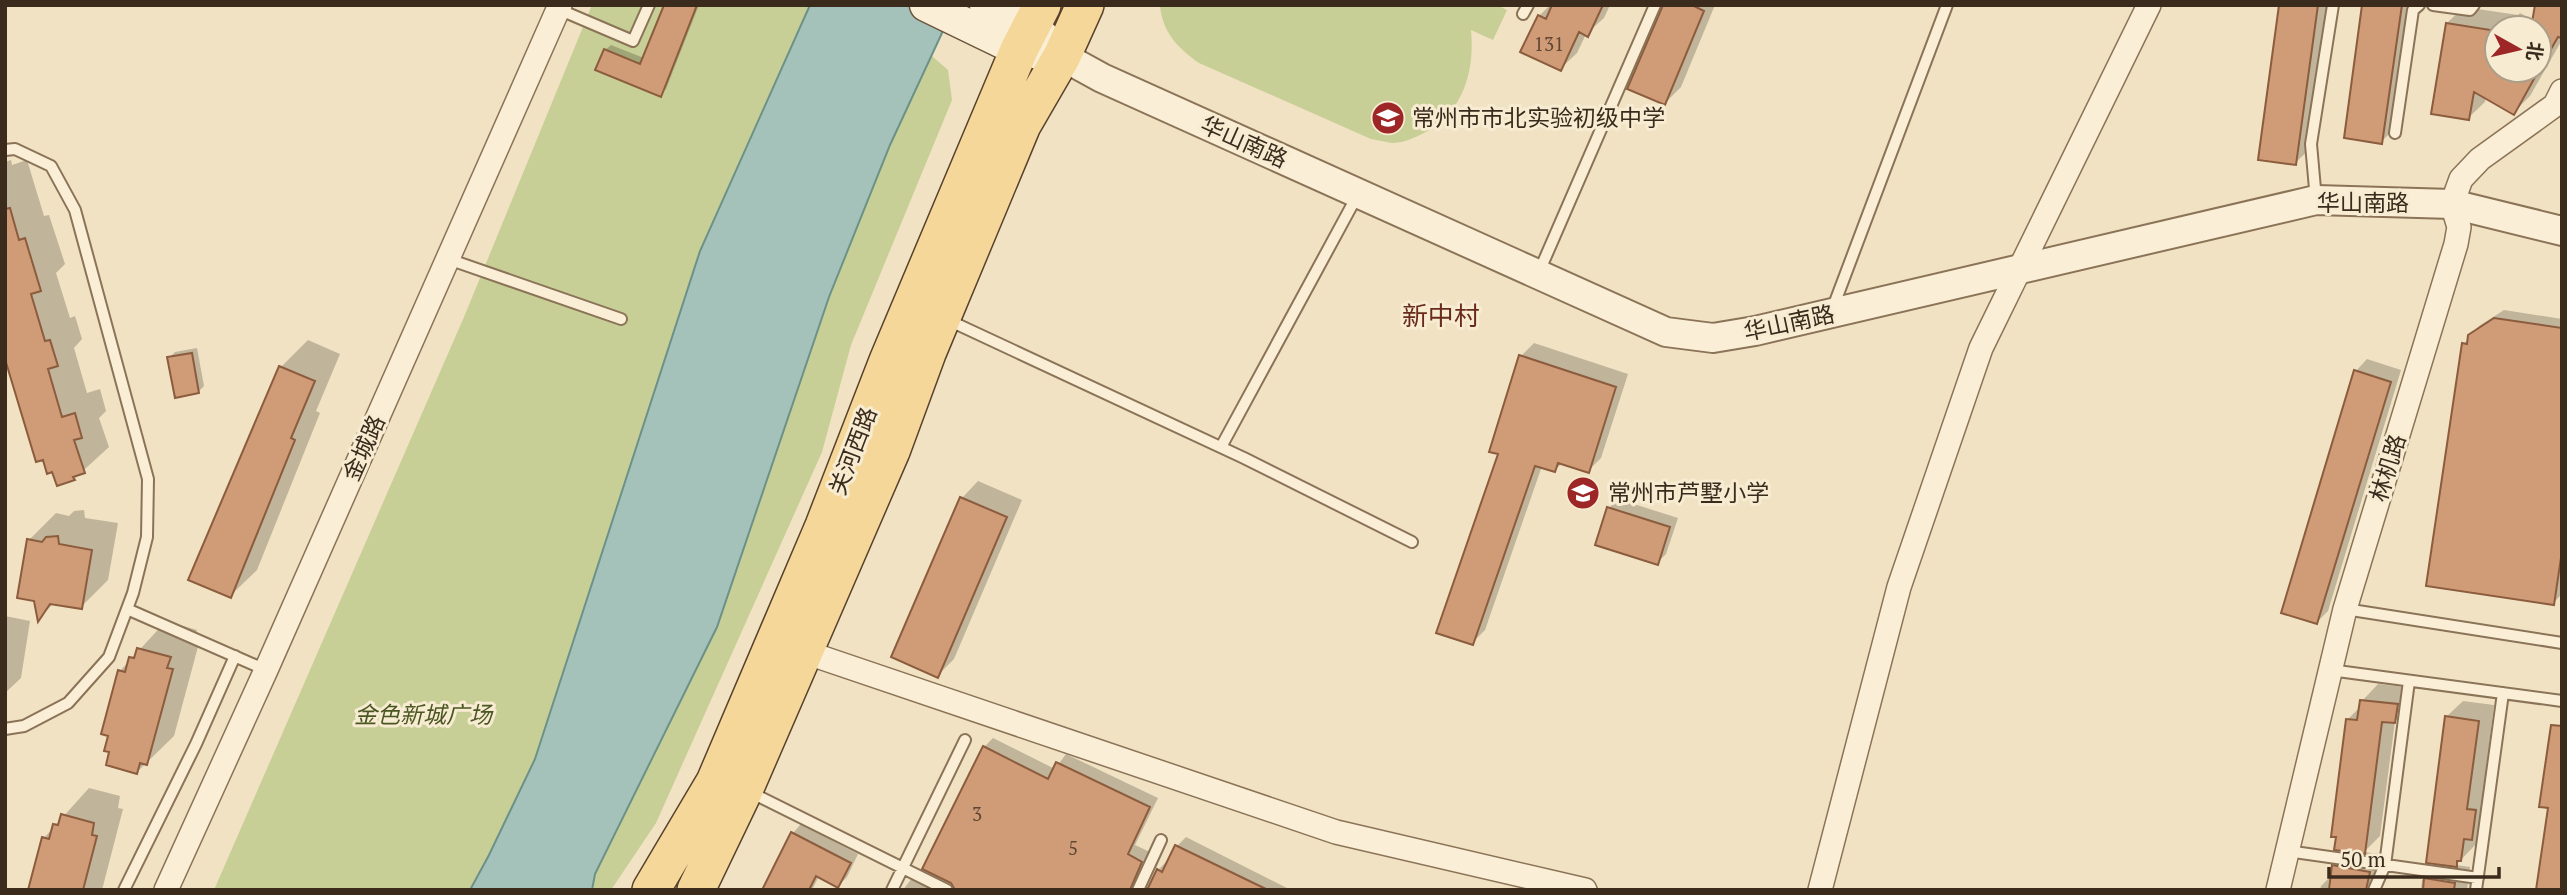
<svg xmlns="http://www.w3.org/2000/svg" width="2567" height="895" viewBox="0 0 2567 895" font-family="'PT Serif','Noto Sans SC',serif">
	<style>
		.green { fill: #c8cf96 }
		.water { fill: #a5c2ba; stroke: #6b9188; stroke-width: 2 }
		.shadow { fill: #0003; fill-rule: evenodd }
		.building { fill: #d09c77; stroke: #8b5c3d; stroke-width: 2 }
		.lines { fill: none; stroke-linecap: round; stroke-linejoin: round }
		.service-casing { stroke: #8b7358; stroke-width: 14 }
		.minor-casing { stroke: #8b7358; stroke-width: 26 }
		.tertiary-casing { stroke: #8b7358; stroke-width: 32 }
		.secondary-casing { stroke: #6d543c; stroke-width: 35 }
		.primary-casing { stroke: #58412d; stroke-width: 40 }
		.service { stroke: #faefd6; stroke-width: 10 }
		.minor { stroke: #faefd6; stroke-width: 23 }
		.tertiary { stroke: #faefd6; stroke-width: 28 }
		.secondary { stroke: #faefd6; stroke-width: 32 }
		.primary { stroke: #f5d899; stroke-width: 37 }
		.labels { text-anchor: middle; stroke-width: 6; stroke-linejoin: round; paint-order: stroke }
		.number-label { font-size: 19px; fill: #604734 }
		.poi-label { font-size: 23px; fill: #3a2b1d; stroke: #f7ecd2; text-anchor: start }
		.street-label { font-size: 23px; fill: #3a2b1d; stroke: #f7ecd2 }
		.park-label { font-size: 23px; font-style: italic; fill: #4a5723; stroke: #f7ecd2 }
		.quarter-label { font-size: 26px; fill: #692b1b; stroke: #f7ecd2 }
	</style>
	<rect width="100%" height="100%" fill="#f0e2c2"/>
	<!-- green -->
	<path class="green" d="M592,5h218l-110,246 -165,508 -46,96 -19,35h-256l250,-573z
		M1160,5h337l10,5 -14,30 -22,-10c4,41 -8,83 -47,103 -10,5 -21,10 -32,10 -7,-1 -14,-3 -21,-4l-172,-76c-21,-15 -37,-31 -39,-58z
		M932,56l16,14 4,30 -101,245 -29,107 -166,371 -45,67h-19l3,-15 122,-248 112,-330 61,-152z"/>
	<!-- water -->
	<path class="water" d="M810,5h145l-65,140 -61,152 -112,330 -122,247 -3,16h-122l19,-35 46,-96 165,-508z"/>
	<!-- shadow -->
	<path class="shadow" d="M666,5h33l-33,84 -6,5 -55,-44 6,-5 33,13z
		M1550,5h60l-6,13 -18,16 -9,19 -17,16 -21,-53z
		M1663,5h52l-34,82 -16,16z
		M2281,5h50l-19,142 -17,16z
		M2364,5h51l-17,120 -17,17z
		M2562,5v35l-32,56 -17,17 -27,-16 -1,5 -17,16 -21,-95 17,-16 54,8 2,-2 14,8zM2497,28h42v42h-42z
		M11,160l1,5 15,-5 17,56 5,-1 16,49 -9,9 14,45 5,-2 7,23 -8,9 13,45 13,-4 6,22 -7,7 10,29 -35,32 -69,-126v-191z
		M2504,310l58,9v275l-9,9 -89,-259 15,-18z
		M308,340l32,14 -24,57 4,2 -63,157 -27,26 51,-229z
		M1534,343l94,31 -27,84 -13,13 -26,-8 -7,7 -13,-4 -57,164 -13,13 28,-190 21,-97z
		M197,348l7,38 -6,6 -29,-34 6,-6z
		M2367,359l34,11 -73,241 -11,11 39,-251z
		M978,481l44,19 -68,159 -17,17 -44,-19 69,-159z
		M1618,499l60,19 -12,36 -9,9 -48,-55z
		M84,510l1,8 33,5 -10,57 -27,27 -27,-4 -15,15 -10,-78 27,-27 13,3 5,-5z
		M5,616l25,5 -9,57 -16,15z
		M166,621l31,9 -3,11 5,2 -25,93 -37,36 -17,-101z
		M2378,684l35,4 -2,17 -16,16 -15,115 -16,16 22,3 -4,17 -14,14v4h-48l1,-4 12,-12 1,-8 16,-16 -2,-131 13,-13 1,-5z
		M2463,701l31,4 -11,88 9,1 -4,28 -9,9 -2,12 -21,22 14,2 -3,23h-46l1,-10 17,-17 7,-146z
		M993,738l62,31 11,-15 92,44 -23,47 15,7 -7,36 6,1 9,-19 9,-9 2,1 8,-16 9,-9 105,53h-299l-8,-143z
		M89,788l31,8 -2,12 5,1 -21,81h-72l14,-52z
		M801,824l57,30 -11,23 -9,9 -19,-10 -7,14h-48l29,-57z
		M915,874l10,1 30,15h-52z"/>
	<!-- building -->
	<path class="building" d="M664,5h33l-36,92 -66,-27 9,-21 36,15z
		M1552,5h51l-15,32 -9,-5 -18,39 -41,-19 18,-37 8,4z
		M1663,5h29l12,6 -39,94 -38,-16z
		M2279,5h39l-22,160 -38,-5z
		M2362,5h40l-20,139 -38,-6z
		M2535,5h27v33l-4,-1 -19,33v-42h-8z
		M2446,23l51,8v39h42l-25,45 -40,-23 -5,28 -38,-6z
		M10,208l9,32 6,-2 16,53 -10,3 14,47 5,-1 8,26 -10,3 14,48 13,-4 7,25 -8,2 11,33 -12,4 2,3 -18,6 -5,-14 -5,2 -4,-14 -7,2 -31,-103v-150z
		M2494,318l68,10v223l-8,54 -128,-19 36,-243 5,1 1,-9z
		M192,353l7,40 -24,5 -8,-41z
		M1519,355l97,32 -27,86 -31,-10 -3,9 -20,-6 -62,179 -37,-12 62,-179 -9,-2z
		M279,366l36,15 -24,57 4,2 -64,158 -43,-18z
		M2354,370l37,12 -74,242 -36,-11z
		M960,497l47,20 -69,161 -47,-21z
		M1607,507l63,20 -12,38 -63,-20z
		M58,536l1,8 33,6 -10,59 -32,-5 -12,18 -4,-21 -17,-3 10,-59 15,3 4,-5z
		M137,648l34,9 -4,11 6,1 -26,96 -7,-2 -3,11 -31,-9 3,-13 -5,-1 4,-15 -7,-2 17,-64 7,2 4,-15 5,1z
		M2360,700l38,4 -3,19 -13,-1 -17,132 -31,-4 2,-13h-5l15,-118 11,1z
		M2445,716l34,5 -12,88 9,1 -4,30 -8,-1 -3,22h-4v6l-31,-4z
		M2551,725l11,1v164h-26l12,-82 -9,-1z
		M983,746l65,33 8,-17 94,45 -22,47 14,8 -12,28h-175l-4,-7 -29,-14z
		M61,814l33,9 -2,12 5,1 -14,54h-55l14,-53 7,2 4,-15 5,1z
		M791,832l60,31 -13,25 -22,-12 -7,14h-47z
		M1175,845l93,45h-121l10,-21 5,3z
		M2332,865l38,7 -4,18h-37z
		M2424,878l31,5 -1,7h-31z"/>
	<g class="lines">
		<defs>
			<path id="service" d="M2433,5l37,5 4,-5
				M558,9l75,32 16,-36
				M1523,14l5,-9
				M2395,133l18,-123 6,-5
				M5,150l10,-1 36,17 24,44 73,269 -1,58 -14,56 -24,64 -41,46 -44,23 -19,3
				M2316,200l-5,-56 22,-139
				M448,259l173,60
				M1539,272l116,-267
				M1832,310l115,-305
				M948,320l296,138 168,84
				M1221,447l136,-251
				M127,609l139,61
				M2345,609l217,34
				M2330,670l232,31
				M750,792l197,98
				M2287,851l191,27
				M124,890l72,-146 39,-88
				M892,890l73,-150
				M1138,890l23,-50
				M2374,890l11,-25 24,-184
				M2476,890l27,-197"/>
			<path id="minor" d="M805,652l531,180 249,58
				M166,890l100,-220 294,-665
				M1820,890l79,-303 82,-239 168,-343
				M2278,890l67,-281 111,-365 3,-17 -7,-23 9,-25 19,-20 75,-54 7,-14"/>
			<path id="tertiary" d="M1062,56l40,22 564,254 47,6 42,-7 561,-131 136,4 110,27"/>
			<path id="secondary" d="M926,5l93,45 43,6
				M986,5l45,20 16,16"/>
			<path id="primary" d="M651,890l64,-108 109,-256 64,-165 131,-311 23,-45
				M696,890l48,-100 147,-339 36,-98 95,-228 40,-69 23,-51"/>
		</defs>
		<!-- service casing -->
		<use href="#service" class="service-casing"/>
		<!-- minor casing -->
		<use href="#minor" class="minor-casing"/>
		<!-- tertiary casing -->
		<use href="#tertiary" class="tertiary-casing"/>
		<!-- secondary casing -->
		<use href="#secondary" class="secondary-casing"/>
		<!-- primary casing -->
		<use href="#primary" class="primary-casing"/>
		<!-- service -->
		<use href="#service" class="service"/>
		<!-- minor -->
		<use href="#minor" class="minor"/>
		<!-- tertiary -->
		<use href="#tertiary" class="tertiary"/>
		<!-- secondary -->
		<use href="#secondary" class="secondary"/>
		<!-- primary -->
		<use href="#primary" class="primary"/>
	</g>
	<!-- icons -->
	<defs>
		<symbol id="school-disc" viewBox="-11 -11 22 22"><circle r="9.5" fill="#9d2626" stroke="#f7ecd2"/><path d="M0-5L7-2L0 1L-7-2ZM-4 1L0 2.5L4 1V4Q0 6-4 4Z" fill="#fff"/></symbol>
	</defs>
	<g fill-rule="evenodd">
		<use href="#school-disc" x="1369" y="99" width="38" height="38"/>
		<use href="#school-disc" x="1564" y="474" width="38" height="38"/>
	</g>
	<g class="labels">
		<!-- number labels -->
		<g class="number-label">
			<text x="1549" y="51">131</text>
			<text x="977" y="821">3</text>
			<text x="1073" y="855">5</text>
		</g>
		<!-- poi labels -->
		<g class="poi-label">
			<text x="1412" y="126">常州市市北实验初级中学</text>
			<text x="1608" y="501">常州市芦墅小学</text>
		</g>
		<!-- street labels -->
		<g class="street-label">
			<text transform="translate(1244 142) rotate(24)" y="8">华山南路</text>
			<text x="2363" y="211">华山南路</text>
			<text transform="translate(1789 323) rotate(-12)" y="8">华山南路</text>
			<text transform="translate(364 448) rotate(-66)" y="8">金城路</text>
			<text transform="translate(853 451) rotate(-69)" y="8">关河西路</text>
			<text transform="translate(2388 468) rotate(-73)" y="8">林机路</text>
		</g>
		<!-- park labels -->
		<g class="park-label">
			<text x="423" y="723">金色新城广场</text>
		</g>
		<!-- quarter labels -->
		<g class="quarter-label">
			<text x="1441" y="325">新中村</text>
		</g>
	</g>
	<!-- border -->
	<rect width="2567" height="895" fill="none" stroke="#3a2b1d" stroke-width="14"/>
	<!-- north arrow -->
	<g transform="translate(2518 49) rotate(98)"><circle r="33" fill="#f7ecd2" stroke="#ab9f8a" stroke-width="2"/>
	<path d="M0-5L12 26L0 18L-12 26Z" fill="#9d2626"/>
	<text y="-10" font-size="19" font-weight="bold" text-anchor="middle" fill="#3a2b1d">北</text>
	</g>
	<!-- scale -->
	<path d="M2329 867v10h170v-10" fill="none" stroke="#3a2b1d" stroke-width="3.5"/>
	<text x="2340" y="867" font-size="21" fill="#3a2b1d" stroke="#f7ecd2" stroke-width="5" paint-order="stroke">50 m</text>
</svg>
